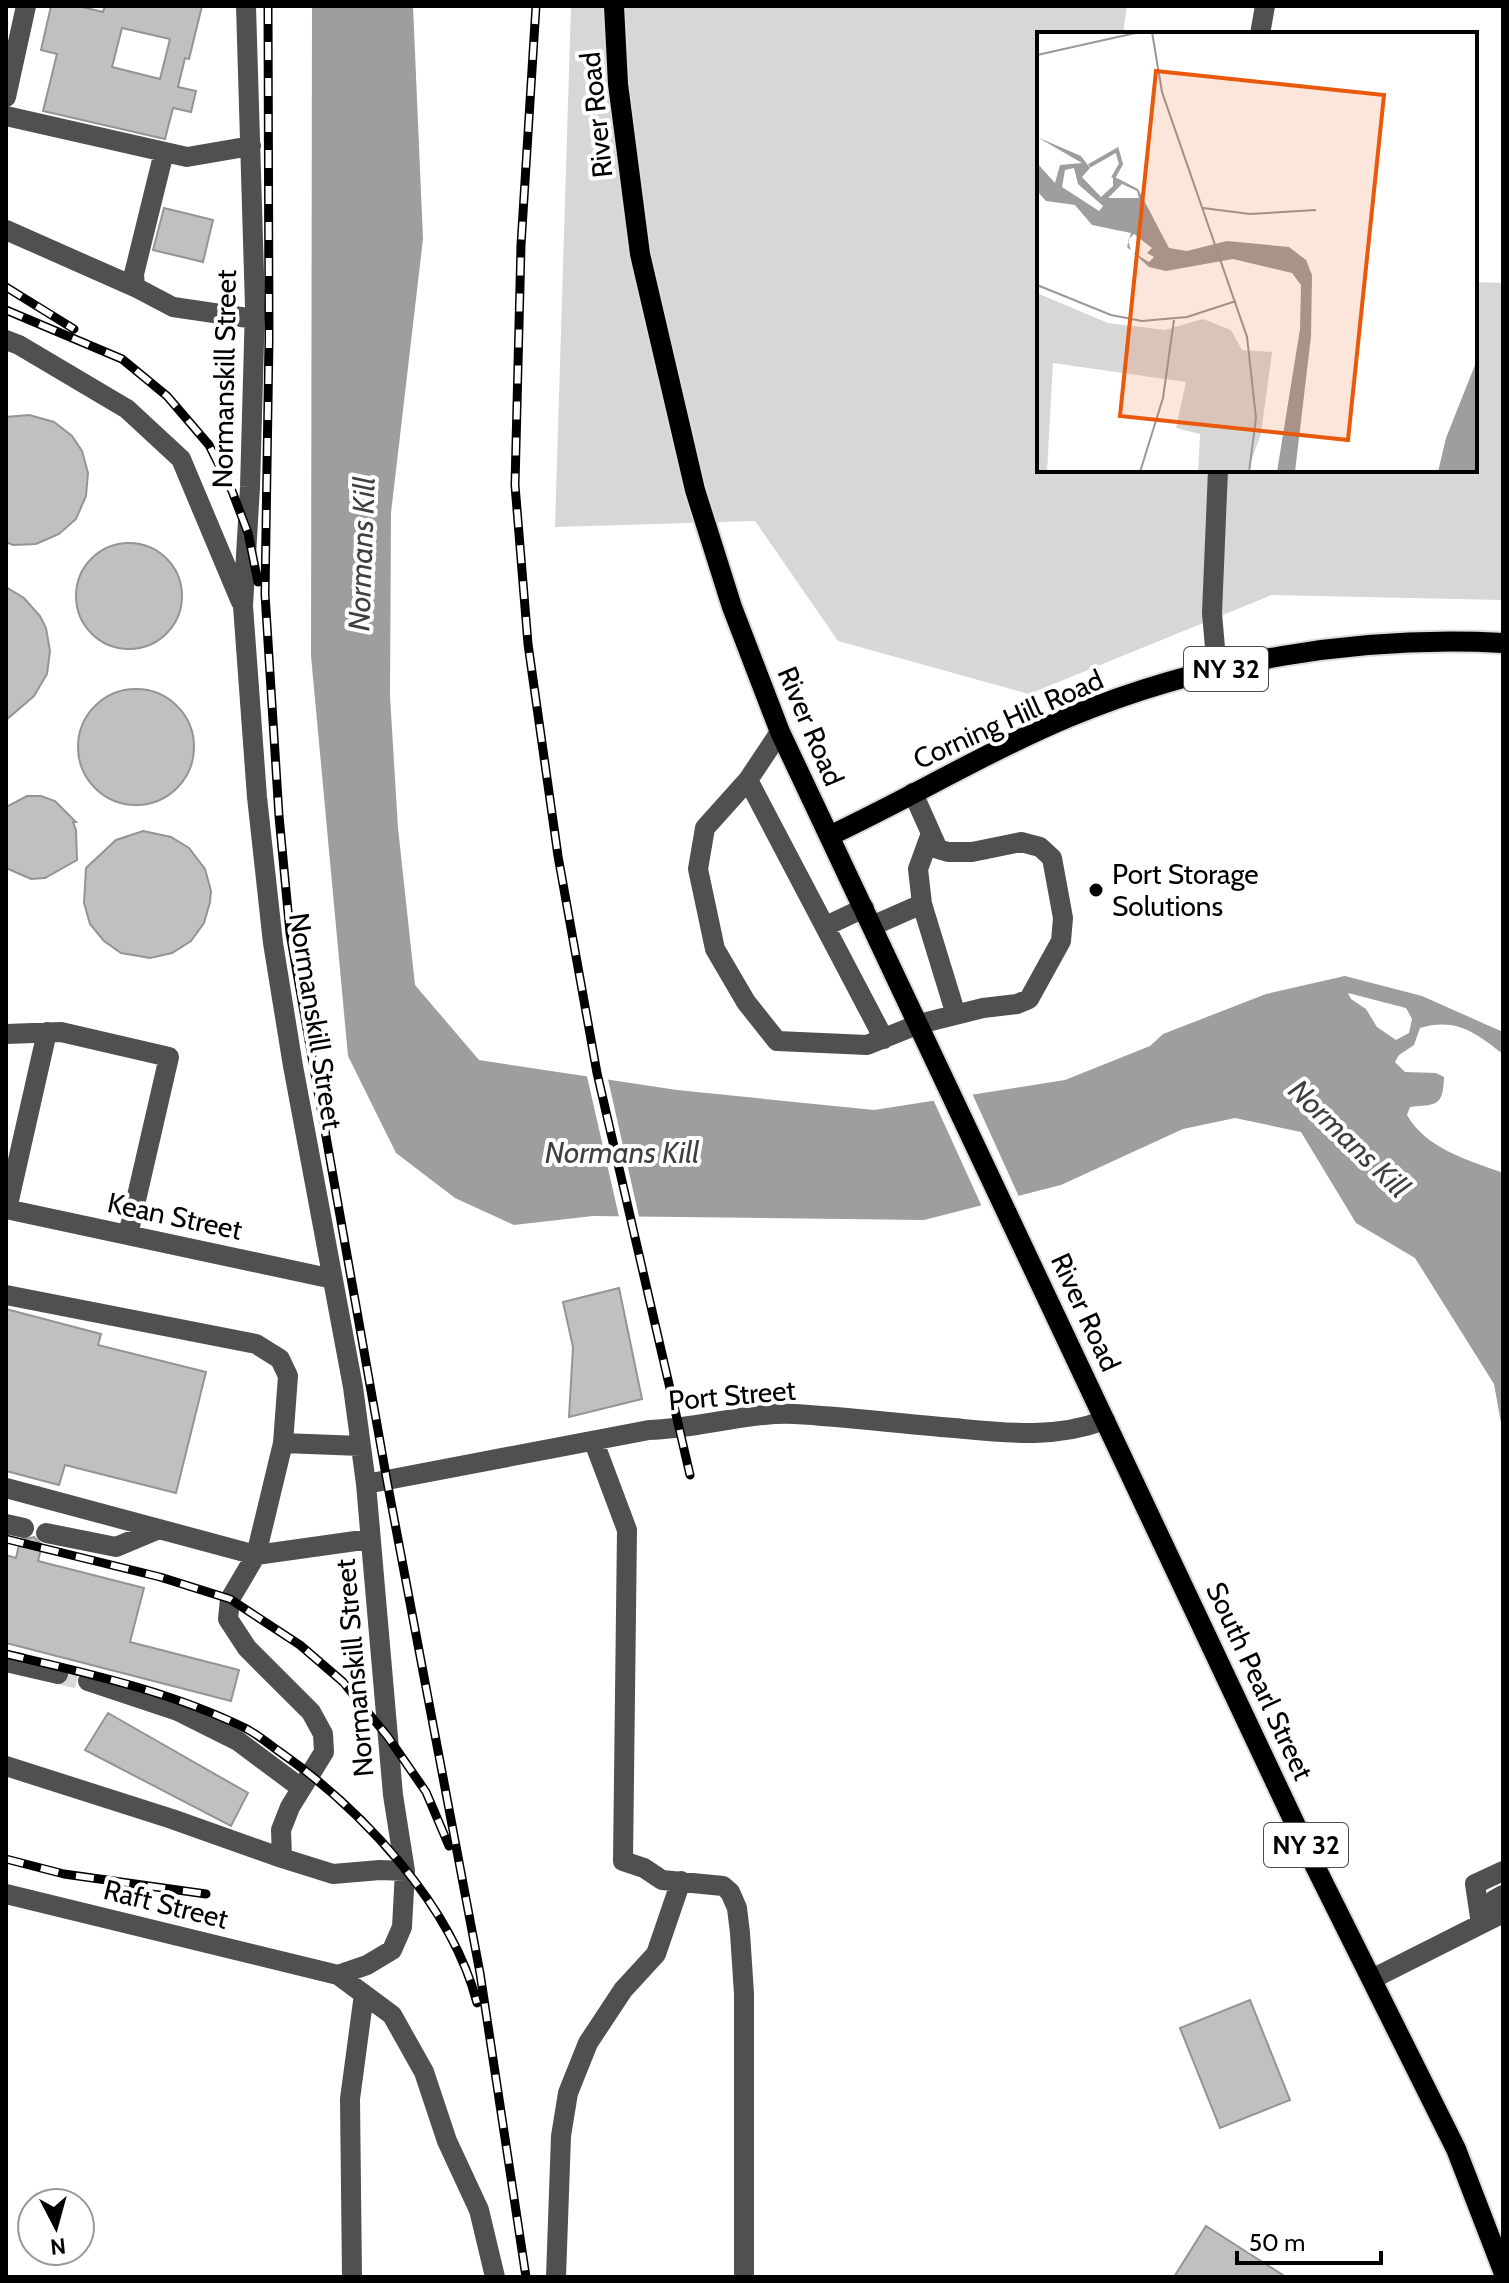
<svg xmlns="http://www.w3.org/2000/svg" width="1509" height="2283" viewBox="0 0 1509 2283" font-family="Cabin,sans-serif">
	<style>
		.green { fill: #d7d7d7 }
		.water { fill: #9e9e9e; fill-rule: evenodd }
		.pier { fill: #fff }
		.building { fill: #c0c0c0; stroke: #949494; stroke-width: 2; fill-rule: evenodd }
		.lines { fill: none; stroke-linecap: round; stroke-linejoin: round }
		.minor-tunnel { stroke: #d9d9d9; stroke-width: 20; stroke-dasharray: 20 10; stroke-linecap: butt }
		.major-casing { stroke: #dbdbdb; stroke-width: 24 }
		.minor { stroke: #505050; stroke-width: 20 }
		.major { stroke: #000; stroke-width: 20 }
		.rail-casing { stroke: #000; stroke-width: 9 }
		.rail { stroke: #fff; stroke-width: 6; stroke-dasharray: 18; stroke-linecap: butt }
		.poi-dot { fill: #000; stroke: #fff; stroke-width: 3 }
		.labels { text-anchor: middle; stroke-width: 8; stroke-linejoin: round; paint-order: stroke }
		.shield { fill: #fff; stroke: #4c4c4c; stroke-width: 2 }
		.shield-label { font-size: 26px; font-weight: bold; fill: #000 }
		.street-label { font-size: 28px; fill: #000; stroke: #fff }
		.poi-label { font-size: 28px; fill: #000; stroke: #fff; text-anchor: start }
		.water-label { font-size: 30px; font-style: italic; fill: #3f3f3f; stroke: #fff }
		.inset-river { fill: none; stroke: #9e9e9e; stroke-width: 4 }
		.inset-road { fill: none; stroke: #999; stroke-width: 2 }
		.view { fill: #e8590c; fill-opacity: 0.15; stroke: #e8590c; stroke-width: 4 }
		.inset-edge { fill: none; stroke: #000; stroke-width: 4 }
	</style>
	<rect width="100%" height="100%" fill="#fff"/>
	<!-- green -->
	<path class="green" d="M571,6h556l-4,28h-84v436h436v-188l28,1v317l-231,-5 -243,99 -191,-53 -83,-120 -200,6z"/>
	<!-- water -->
	<path class="water" d="M312,6h101l10,233 -32,274 -1,183 8,132 17,157 64,75 198,30 197,20 191,-30 85,-34 13,-12 103,-40 79,-18 77,20 81,36v22c-27,-21 -47,-37 -83,-26l-6,17 -15,10 -4,7 10,10 31,1 8,4c-1,31 -8,27 -34,30l-3,8c19,34 62,45 96,58v261l-9,-50 -79,-126 -59,-35 -55,-91 -66,-14 -52,11 -122,56 -137,35 -331,-4 -79,9 -59,-27 -59,-45 -48,-97 -37,-400zM1348,993l58,15 6,11 -3,14 -13,7 -19,-13 -11,-18 -15,-10z"/>
	<!-- pier -->
	<path class="pier" d="M586,1072l21,3 33,146h-20z
		M971,1091l49,108 -37,10 -51,-112z"/>
	<!-- building -->
	<path class="building" d="M51,6h27l25,6 2,-6h97l-13,53 -4,-1 -7,29 18,4 -5,21 -18,-4 -8,31 -122,-28 14,-57 -16,-4zM122,28l48,11 -10,40 -48,-12z
		M164,208l49,12 -10,42 -50,-12z
		M29,415l25,7 18,14 10,15 6,22 -2,23 -10,23 -17,15 -23,10 -23,1 -7,-3v-125z
		M76 596a53 53 0 1 1 106 0a53 53 0 1 1-106 0Z
		M6,587l18,11 16,18 6,12 4,23 -3,23 -13,22 -28,24z
		M78 747a58 58 0 1 1 116 0a58 58 0 1 1-116 0Z
		M27,796h14l14,5 21,21h-3l3,8 1,30 -32,18 -14,1 -25,-11v-61z
		M143,831l28,6 18,11 16,21 6,22 -1,11 -6,21 -13,18 -19,12 -22,5 -29,-5 -17,-12 -14,-17 -6,-21 2,-35 30,-28z
		M619,1288l23,111 -73,18 4,-70 -10,-45z
		M6,1309l95,25 -3,11 108,27 -30,121 -111,-28 -6,20 -53,-14z
		M34,1537l8,8 -4,16 106,27 -14,54 109,28 -8,31 -225,-58v-88l10,3 4,-18z
		M108,1713l140,80 -17,33 -146,-76z
		M1250,2000l40,100 -70,28 -40,-100z
		M1206,2226l80,51h-112z"/>
	<g class="lines">
		<!-- minor-tunnel -->
		<path class="minor-tunnel" d="M58,1674l30,7"/>
		<defs>
			<path id="major" d="M614,6l4,78 22,170 55,236 37,117 48,125 534,1132 142,285 47,122
				M829,836c81,-38 157,-84 240,-119 134,-56 289,-82 434,-74"/>
		</defs>
		<!-- major casing -->
		<use href="#major" class="major-casing"/>
		<!-- minor -->
		<path class="minor" d="M1260,34l5,-28
			M6,97l20,-91
			M6,116l181,41 64,-11
			M164,152l-30,122 1,13 38,20 82,12
			M6,230l129,57
			M6,340l13,5 108,64 54,50 60,143
			M1217,671l-5,-58 6,-143
			M780,732l-32,48 -43,48 -7,41 17,80 31,53 31,39 90,4 52,-21 64,-16 34,-4 12,-5 32,-58 2,-23 -11,-60 -12,-11 -19,-5 -49,10h-24l-10,-3 -25,-56
			M748,780l136,259
			M922,904l-4,-35 12,-33
			M826,926l38,-18
			M872,926l50,-22 34,111
			M6,1034l55,-2 108,25 -41,178
			M6,1209l327,70
			M7,1209l40,-177
			M6,1295l250,49 24,15 8,17 -5,67 78,3
			M594,1442l33,88 -4,331 21,7 18,12 61,6 7,6 7,16 3,25 4,61v283
			M283,1443l-27,112 114,-16
			M366,1484l283,-54c49,-1 97,-18 146,-16 53,3 106,10 159,14 53,5 101,11 151,-8
			M6,1488l250,67 -26,44 -2,20 19,29 64,64 12,22 1,18 -34,55 -9,23 1,28 51,16 47,-4 25,1
			M6,1524l18,4
			M46,1533l70,14 43,-18
			M6,1662l52,12
			M88,1681l90,30 60,30 63,47
			M6,1766l166,53 110,39
			M6,1894l332,81 29,-10 25,-15 10,-23 3,-56 -12,-76 -27,-311 -13,-97 -60,-321 -20,-123 -16,-146 -14,-191 7,-119 5,-180 -9,-301
			M1481,1924l-6,-40 28,-13
			M1481,1924l13,-24 9,-5
			M338,1975l54,40 32,57 23,69 32,69 16,67
			M1372,1979l131,-66
			M352,2277l-2,-178 14,-105
			M556,2277l5,-141 7,-43 20,-50 35,-53 33,-36 25,-73"/>
		<!-- major -->
		<use href="#major" class="major"/>
		<defs>
			<path id="rail" d="M268,6l1,333 -4,255 14,222 11,117 97,548 93,492 46,304
				M536,6l-15,239 -6,240 13,159 30,212 39,217 93,402
				M6,287l68,42
				M6,310l116,49 45,37 42,49 23,46 16,42 10,49
				M6,1539l154,38 70,22 70,46 43,37 45,55 38,55 23,54
				M6,1654c80,19 164,37 239,74 12,6 24,16 35,24 81,57 172,153 197,251
				M6,1859l58,15 142,20"/>
		</defs>
		<!-- rail casing -->
		<use href="#rail" class="rail-casing"/>
		<!-- rail -->
		<use href="#rail" class="rail"/>
	</g>
	<!-- markers -->
	<circle class="poi-dot" cx="1096" cy="890" r="8"/>
	<g class="labels">
		<!-- shield labels -->
		<g class="shield">
			<rect x="1184" y="647" width="84" height="44" rx="6"/>
			<rect x="1264" y="1823" width="84" height="44" rx="6"/>
		</g>
		<g class="shield-label">
			<text x="1226" y="678">NY 32</text>
			<text x="1306" y="1854">NY 32</text>
		</g>
		<!-- street labels -->
		<g class="street-label">
			<text transform="translate(596 115) rotate(-96)" y="10">River Road</text>
			<text transform="translate(224 379) rotate(-89)" y="10">Normanskill Street</text>
			<text transform="translate(1008 719) rotate(-24)" y="10">Corning Hill Road</text>
			<text transform="translate(811 726) rotate(67)" y="10">River Road</text>
			<text transform="translate(316 1021) rotate(81)" y="10">Normanskill Street</text>
			<text transform="translate(175 1216) rotate(12)" y="10">Kean Street</text>
			<text transform="translate(1086 1312) rotate(65)" y="10">River Road</text>
			<text transform="translate(732 1395) rotate(-5)" y="10">Port Street</text>
			<text transform="translate(354 1668) rotate(-95)" y="10">Normanskill Street</text>
			<text transform="translate(1260 1681) rotate(65)" y="10">South Pearl Street</text>
			<text transform="translate(166 1904) rotate(14)" y="10">Raft Street</text>
		</g>
		<!-- poi labels -->
		<g class="poi-label">
			<text x="1112" y="884">Port Storage<tspan x="1112" dy="32">Solutions</tspan></text>
		</g>
		<!-- water labels -->
		<g class="water-label">
			<text transform="translate(362 554) rotate(-88)" y="10">Normans Kill</text>
			<text transform="translate(1349 1139) rotate(44)" y="10">Normans Kill</text>
			<text x="622" y="1163">Normans Kill</text>
		</g>
	</g>
	<!-- overview -->
	<g transform="translate(1037 32)">
		<rect width="440" height="440" fill="#fff"/>
		<path d="M0,261l71,30 57,7 38,-11 28,11 11,20 30,2 -11,82 -14,38h-49l2,-38 -24,-6 10,-46 -133,-19 -6,109h-10z" fill="#d7d7d7"/>
		<path d="M0,105l44,19 9,12 -8,9 19,20 12,-11v-10l25,13 31,59 18,3 40,-10 62,6 17,13 6,15 -1,61 -16,136h-18l23,-143 1,-44 -9,-12 -59,-14 -67,12 -17,-4 -22,-20 4,-14 -39,-8 -17,-20 -29,-4 -9,-10v-28l18,20 5,-18 22,-2zM37,136l4,16 25,22 -4,5 -37,-24 3,-17zM85,152l15,7 2,7h-31zM97,202l18,14 -5,5 7,4 -5,5 -18,-11 -3,-11zM440,328v112h-39l8,-34z" fill="#9e9e9e" fill-rule="evenodd"/>
		<path class="inset-river" d="M52,134l28,-16 4,14 -8,14"/>
		<path class="inset-road" d="M115,0l10,60 85,245 9,81 -7,54M0,23l103,-23M166,176l47,6 66,-4M0,253l74,30 31,6 45,-4 49,-16M103,440l23,-74 11,-78"/>
		<path class="view" d="M119,39l228,24 -36,345 -228,-24z"/>
		<rect width="440" height="440" class="inset-edge"/>
	</g>
	<!-- border -->
	<rect width="1509" height="2283" fill="none" stroke="#000000" stroke-width="16"/>
	<!-- north arrow -->
	<g transform="translate(56 2227) rotate(174)"><circle r="38" fill="#ffffff" stroke="#999999" stroke-width="2"/>
	<path d="M0-6L14 30L0 20L-14 30Z" fill="#000000"/>
	<text y="-12" font-size="22" font-weight="bold" text-anchor="middle" fill="#000000">N</text>
	</g>
	<!-- scale -->
	<path d="M1237 2251v12h144v-12" fill="none" stroke="#000000" stroke-width="4"/>
	<text x="1249" y="2251" font-size="24" fill="#000000" stroke="#ffffff" stroke-width="6" paint-order="stroke">50 m</text>
</svg>
